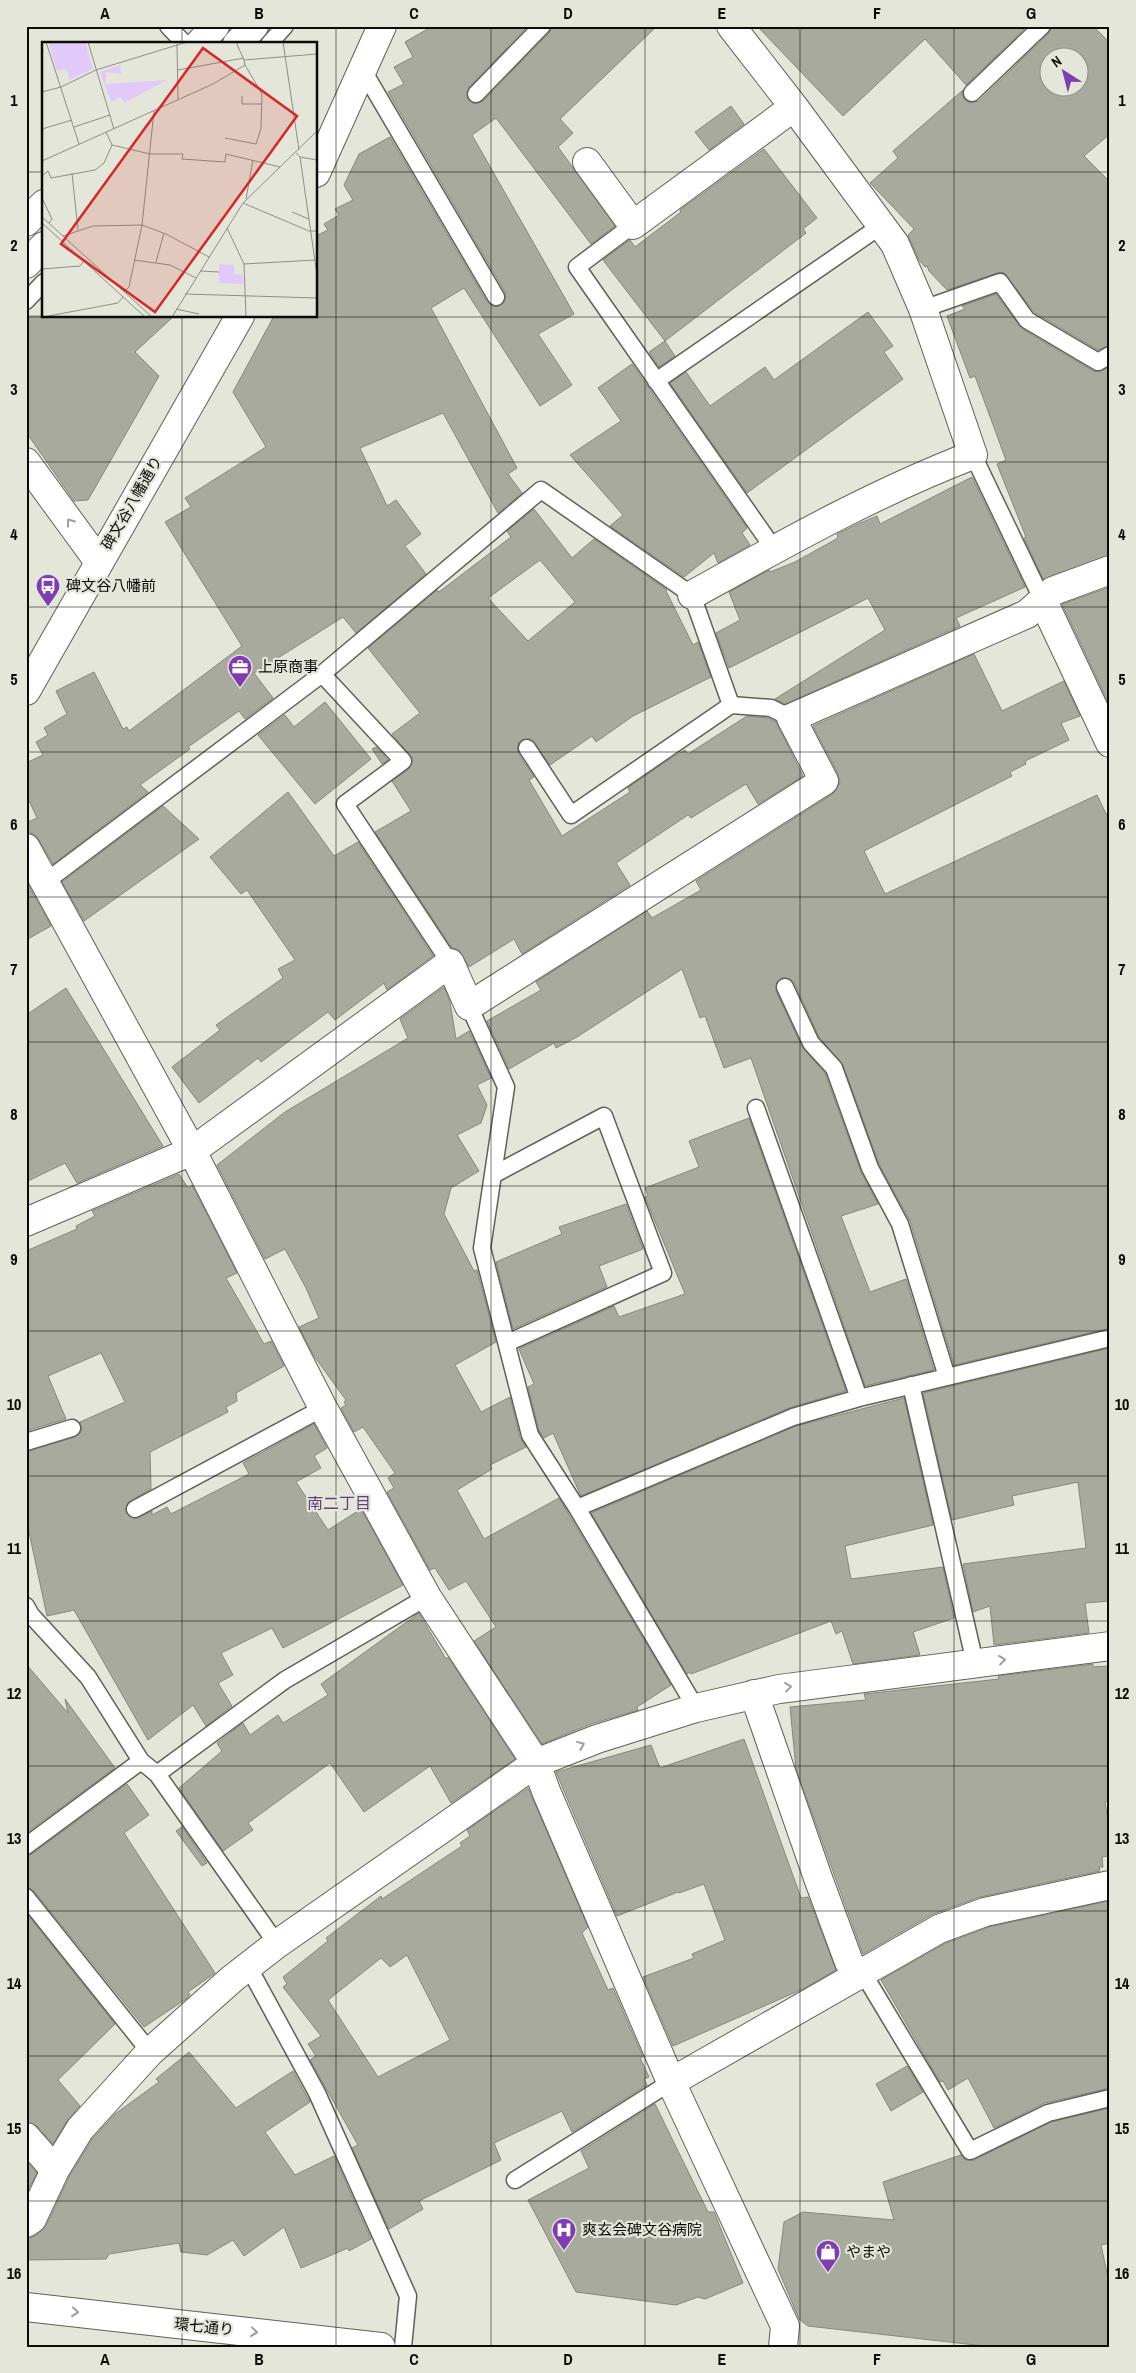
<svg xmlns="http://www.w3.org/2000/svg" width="1136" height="2373" viewBox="0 0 1136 2373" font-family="'Archivo Narrow','Noto Sans JP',sans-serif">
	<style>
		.building { fill: #a7aa9d; stroke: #85887b; fill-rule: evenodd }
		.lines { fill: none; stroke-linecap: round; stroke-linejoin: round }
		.lane-casing { stroke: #5f6256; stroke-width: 19 }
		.street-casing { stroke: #5f6256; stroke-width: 30 }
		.secondary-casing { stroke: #5f6256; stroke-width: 30 }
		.primary-casing { stroke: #5f6256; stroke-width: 30 }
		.lane { stroke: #fff; stroke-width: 16 }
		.street { stroke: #fff; stroke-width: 28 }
		.secondary { stroke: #fff; stroke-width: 28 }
		.primary { stroke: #fff; stroke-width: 28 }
		.oneway { stroke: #9d9e9c }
		.grid { fill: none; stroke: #0b0c08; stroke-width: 1; stroke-opacity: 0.55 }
		.labels { text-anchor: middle; stroke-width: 4.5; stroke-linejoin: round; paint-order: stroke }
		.street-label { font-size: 15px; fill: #0b0c08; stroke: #e3e6d9 }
		.poi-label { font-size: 15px; fill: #0b0c08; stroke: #e3e6d9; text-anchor: start }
		.neighbourhood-label { font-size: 16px; fill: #62427e; stroke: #e3e6d9 }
		.inset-road { fill: none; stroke: #8d8f85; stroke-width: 1 }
		.view { fill: #d62828; fill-opacity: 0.15; stroke: #d62828; stroke-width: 2.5 }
		.inset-edge { fill: none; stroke: #0b0c08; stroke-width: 2.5 }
		.neatline { fill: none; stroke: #0b0c08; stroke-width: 2 }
		.grid-label { font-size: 16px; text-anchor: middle; font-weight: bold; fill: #0b0c08 }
	</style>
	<rect width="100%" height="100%" fill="#e3e6d9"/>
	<!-- building -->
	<path class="building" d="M433,26h95l-59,61 -2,10 7,7 9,-3 66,-68 3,-7h105l-97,93 13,14 -15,14 57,79 -24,18 -95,-126 -24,17 102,179 -36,20 34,51 -32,21 -76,-118 -33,20 86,160 -9,6 14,19 -24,20 -55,-100 -83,35 27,58 9,-6 25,34 -16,12 21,28 -70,59 -13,-16 -89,56 19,25 -28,21 -6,-8 -51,36 2,2 -50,36 8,7 -95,72 -14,-24 -5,-6 -8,-2v-9l11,-5 -11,-24v-31l17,-8 -7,-13 12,-7 -4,-7 23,-14 -11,-23 38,-19 29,57 4,-2 2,4 113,-85 -77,-124 26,-15 -6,-9 81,-51 -33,-55 41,-76h42v-80l12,-6 -4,-6 15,-9 -4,-6 18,-9 -9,-15 15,-31 31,-17 97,165 10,5 8,-6v-9l-117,-200 16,-8 -10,-17 19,-10 -8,-15z
		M757,26h270l-61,59 -41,-46 -82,77z
		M1052,26h41l17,17v91l-26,22 26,26v163l-12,5 -64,-38 -30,-39h-7l-50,17 -18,-19 -2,-5 -2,1 -6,-7 -11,-25 6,-6 -44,-46 28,-25 -5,-7 70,-61 -1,5 3,5 5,3 9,-2 70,-68zM1048,58h30v30h-30z
		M731,106l13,18 -35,26 -14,-18z
		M764,149l53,69 -14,11 3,4 -141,108 -62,-81 27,-20 5,7 46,-35 -1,-2z
		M996,294l26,35 71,42 5,1 12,-5v188l-67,24 -19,-41 2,-1 -29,-73 9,-4 -31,-84 -5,2 -23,-62 18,-7 -3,-3z
		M868,312l25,34 -9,6 19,27 -156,114 -77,-110 16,-11 24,34 55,-39 9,13z
		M26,316h148l-39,36 24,24 -71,124 -14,1 -48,-69z
		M665,341l10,15 -16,11 -10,-15z
		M632,364l115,164 -5,5 8,12 -32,18 -4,-10 -30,24 -74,-51 13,-11 -53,-60 51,-34 -23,-33z
		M972,477l53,110 -69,31 4,8 -175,78 -10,-5 110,-69 -17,-32 -139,70 -13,-35 24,-13 -11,-28 40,-22 1,2 25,-10 43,-24 -1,-4 21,-10 19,-8 3,8z
		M534,509l38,49 22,-19 73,51 -1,1 27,54 5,-3 13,35 -78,39 -37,26 -4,-6 -42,29 -18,-26 -11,1 -3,4v9l16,24 -5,3 33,56 68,-44 -2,-4 37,-26 20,-12 3,4 59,-38 21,2 8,4 27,54 -45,28 -12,-20 -55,34 -3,-3 -72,48 14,22 -108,69 -8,-15 -45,28 -10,-17 -7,-2 -77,-116 36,-21 -19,-30 17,-12 4,-10 -21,-25 28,-21 -52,-65 69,-58 2,2 72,-55 -4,-6zM540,560l35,42 -47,39 -40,-43z
		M1110,587v119l-48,-102z
		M974,654l28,57 62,-30 16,35 -19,7 8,17 -44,21 1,3 -16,8 2,4 -148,75 21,43 212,-99 13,27v506l-156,37 -44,-144 -31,-57 -36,-99 -24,-28 -25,-55 -4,-3 -9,-1 -4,4 -1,9 26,56 23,26 36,99 17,32 -37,12 29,76 36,-13 28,91 -69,16 -114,-328 -27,10 -19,-52 -5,2 -18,-49 -105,68 -21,11 -2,-5 -45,26 -22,-48 54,-31 -5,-8 111,-71 5,7 49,-28 -5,-9 137,-87 7,-12 -2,-8 -25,-48z
		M325,702l46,57 -56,45 -57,-69 27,-20 9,12z
		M376,747l12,13 -6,4 -10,-15z
		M288,792l46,64 24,-14 75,114 -46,34 -3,-7 -49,37 -7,-8 -67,50 -3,-4 -59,45 -27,-36 48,-37 -4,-5 67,-47 -5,-9 17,-9 -48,-70 -6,4 -31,-37z
		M163,806l36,33 -115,82 -22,-39z
		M26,881l25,45 -25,14z
		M444,987l6,15 6,37 13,-8 22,47 -14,7 10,20 -6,18 -24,12 22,36 -28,17 -7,26 30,57 3,-1 19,72 -41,23 26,47 29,-15 10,40 6,10 -36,18 2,4 -35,21 27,49 75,-41 112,187 -34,22 1,3 -47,14 -49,20 -68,-103 22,-14 -30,-46 -17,9 -14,-22 -5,2 -43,-78 7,-4 -6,-10 7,-5 -32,-46 -9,5 -13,-24 5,-3 -2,-3 2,-2 -32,-44 -15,-29 20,-9 -13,-30 -21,-39 -20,10 -48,-94 68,-53 123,-74 -8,-19z
		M66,988l97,158 -86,37 -12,-20 -39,19v-167z
		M749,1118l97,273 -57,17 -208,88 -28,-63 -9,5 -5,-7 -11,-44 6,-3 -15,-35 95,-43 5,11 66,-23 -40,-97 3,-1 -3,-8 54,-21 -10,-26z
		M179,1174l9,14 4,-3 45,88 -11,5 38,66 7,-3 13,25 -48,27 1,8 -11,6 2,5 -78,40 1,37 -24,14 -1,10 9,6 17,-8v4l15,-8 4,7 78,-40 -6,-11 71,-39 13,24 -13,8 7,12 -25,14 32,48 33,-21 42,76 -120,63 -11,-20 -51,25 12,22 -15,8 14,23 -26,20 -13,-21 -45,35 -74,-130 -27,6 -21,-98v-66l49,-15 7,-6 -2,-9 45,-20 -24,-49 -53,23 18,43 -40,12v-180l51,-22 -1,-3 19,-10 -3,-5z
		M626,1204l17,45 -44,17 8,21 -94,42 -17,-67 66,-28 -3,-7z
		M1110,1348v253l-25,2 4,30 -95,12 -4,-39 -17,6 -10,-48 123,-16 -8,-66 -66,14 2,9 -62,15 -29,-127z
		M904,1398l29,127 -88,21 6,33 92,-12 11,51 -41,14 7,23 -67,9 -11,-33 -6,3 -5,-13 -140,53 -1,-2 -3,2 -96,-161 205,-87z
		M419,1613l27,46 2,-2 67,102 -64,44 -21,-37 -66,46 -34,-49 -82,60 5,7 -30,21 -44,-63 43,-37 -5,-8 26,-20 7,12 28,-20 5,8 45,-28 -7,-11z
		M26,1664l42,49 -3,-14 50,69 -89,65z
		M1093,1664v3l17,-1 -1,135 -4,1 5,31v23l-8,1 1,10h-4l1,4 -120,26 -49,18 -68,39 -67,-185 -6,-62 76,-7 -2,-6 135,-15 -1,-3z
		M744,1739l57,159 7,-1 28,73 -33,19 -130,57 -30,-69 51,-19 -2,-4 33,-14 -21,-56 -25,9 -1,-1 -61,24 -61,-144 95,-27 9,23z
		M127,1784l22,31 -25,18 91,140 -27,19 2,3 -4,4 -42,28 -110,-136 -8,-4v-31l6,-2z
		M528,1788l60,139 -6,6 26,57 5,-2 30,69 -3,1 9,19 -5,2 3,6 -75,47 -10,-21 -68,32 7,17 -82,41 4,8 -34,20 -37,-81 6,-3 -48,-85 6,-4 -8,-12 13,-8 -38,-49 4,-3 -4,-7 45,-36 -2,-3 55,-42 1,3 80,-53 -2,-3 10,-7 -3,-6zM407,1955l43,85 -72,37 -50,-77 53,-42 9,9z
		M182,1827l25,36 -5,3 -26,-35z
		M1108,1901l2,187 -65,15 -51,25 -26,-50 -20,12 -5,-9 -3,1 -59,-102 65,-37 43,-16z
		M26,1913l89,111 -57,56 22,26 -13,15 -14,23 -16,-18 -11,-4z
		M189,2052l47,56 57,-37 17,31 -45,30 30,43 39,-19 37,83 -22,12 -1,-3 -47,20 -17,-41 -40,29 -11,-16 -26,15 -26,-3 -2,-9 -70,11 -3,5 -80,1v-21l9,-3 11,-10 23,-49 24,-39 22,-24 44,-32 -3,-3z
		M907,2066l16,26 -32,19 -15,-27z
		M655,2104l53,108h6l29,71 -38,16 -7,-2 -22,8 -100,-13 -48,-92 61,-32 -8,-17z
		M1110,2108v135l-9,2 9,42v60h-117l-185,-21 -9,-7 -21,-50 6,-47 19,-10 91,8 -11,-38 78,-27 4,5h9l77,-38z
		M26,2161l11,12 -11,21z"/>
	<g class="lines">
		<defs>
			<path id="lane" d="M168,26l17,18
				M269,44l16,-18
				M364,72l132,225
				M972,93l70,-67
				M476,94l66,-68
				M633,225l-56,42 197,282
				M26,301l18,-19
				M923,309l77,-27 27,38 71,42 12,-7
				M656,381l226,-156
				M973,455l70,146
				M322,674l81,87 -58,43 105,159
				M527,748l44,67 160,-110
				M44,883l278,-209 219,-184 151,105 39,110 40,3 20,10
				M785,987l26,56 23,25 36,100 30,56 47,153
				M469,1006l37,81 -24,161 48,187 47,73 119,200
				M756,1108l103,290
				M493,1175l111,-59 59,157 -156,70
				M911,1385l64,278
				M26,1442l46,-14
				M577,1508l216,-91 66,-19 251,-60
				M135,1509l188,-101
				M26,1606l5,9 57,62 53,84 16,13 120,170
				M157,1774l128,-94 142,-83
				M26,1846l115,-85
				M26,1897l124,155
				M248,1966l69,127 91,203 -5,51
				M863,1973l107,178 78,-38 62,-15
				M515,2180l156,-98"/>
			<path id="street" d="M199,44l16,-18
				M237,44l17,-18
				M587,162l46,63 161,-118
				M26,222l18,-18
				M26,264l18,-18
				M26,462l73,100
				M692,595c92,-51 182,-102 281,-140l-50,-146 -28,-65 -101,-137 -63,-81
				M1043,601l67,142
				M26,848l166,303 131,257 104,189 109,166 10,28 125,291 114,244 -2,21
				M26,1222l166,-71 258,-188 19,43 355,-225 -33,-63 236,-104 26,-23 57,-21
				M754,1694l64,184 31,84 9,14
				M671,2082l268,-153 46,-17 125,-27
				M26,2137l29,33
				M26,2223l6,-4 23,-49 25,-41 70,-77 83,-74 44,-34 259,-181 61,-24 99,-31 83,-19 331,-43"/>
			<path id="secondary" d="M316,173l66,-147
				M26,691l214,-375"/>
			<path id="primary" d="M26,2307l355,40"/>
		</defs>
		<!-- lane casing -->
		<use href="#lane" class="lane-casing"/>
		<!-- street casing -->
		<use href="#street" class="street-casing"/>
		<!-- secondary casing -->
		<use href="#secondary" class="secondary-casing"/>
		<!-- primary casing -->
		<use href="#primary" class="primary-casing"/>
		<!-- lane -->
		<use href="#lane" class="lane"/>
		<!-- street -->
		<use href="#street" class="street"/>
		<!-- secondary -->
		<use href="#secondary" class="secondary"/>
		<!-- primary -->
		<use href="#primary" class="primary"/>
	</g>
	<!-- one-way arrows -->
	<defs><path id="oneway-chevron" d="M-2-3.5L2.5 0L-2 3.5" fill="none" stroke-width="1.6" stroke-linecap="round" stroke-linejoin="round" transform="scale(1.25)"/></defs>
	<g class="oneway">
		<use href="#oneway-chevron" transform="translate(70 522) rotate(-126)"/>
		<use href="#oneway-chevron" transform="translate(1002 1660) rotate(-7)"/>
		<use href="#oneway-chevron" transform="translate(788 1687) rotate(-7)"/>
		<use href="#oneway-chevron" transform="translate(581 1745) rotate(-22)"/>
		<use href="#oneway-chevron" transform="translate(75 2312) rotate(6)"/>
		<use href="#oneway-chevron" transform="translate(254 2332) rotate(6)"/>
	</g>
	<!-- grid -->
	<path class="grid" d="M182,26v18M336,26v2321M491,26v2321M645,26v2321M800,26v2321M954,26v2321M26,172h18M316,172h794M182,316v2031M26,317h1084M26,462h1084M26,607h1084M26,752h1084M26,897h1084M26,1042h1084M26,1186h1084M26,1331h1084M26,1476h1084M26,1621h1084M26,1766h1084M26,1911h1084M26,2056h1084M26,2201h1084"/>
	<!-- icons -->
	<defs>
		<symbol id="bus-pin" viewBox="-11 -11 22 30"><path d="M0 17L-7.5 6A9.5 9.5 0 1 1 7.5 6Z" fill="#803db1" stroke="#e3e6d9"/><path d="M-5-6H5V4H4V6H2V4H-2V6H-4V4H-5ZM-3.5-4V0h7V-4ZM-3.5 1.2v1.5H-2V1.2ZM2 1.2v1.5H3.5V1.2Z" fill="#fff"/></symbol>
		<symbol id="office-pin" viewBox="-11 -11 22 30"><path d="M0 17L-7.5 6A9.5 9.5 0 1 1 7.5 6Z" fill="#803db1" stroke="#e3e6d9"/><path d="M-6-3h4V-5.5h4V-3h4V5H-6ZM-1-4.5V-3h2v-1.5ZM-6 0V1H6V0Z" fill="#fff"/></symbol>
		<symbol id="hospital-pin" viewBox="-11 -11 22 30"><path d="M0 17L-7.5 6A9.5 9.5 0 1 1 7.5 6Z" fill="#803db1" stroke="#e3e6d9"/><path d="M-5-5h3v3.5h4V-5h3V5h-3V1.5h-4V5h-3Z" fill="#fff"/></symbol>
		<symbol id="shop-pin" viewBox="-11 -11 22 30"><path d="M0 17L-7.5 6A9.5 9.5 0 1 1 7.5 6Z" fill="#803db1" stroke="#e3e6d9"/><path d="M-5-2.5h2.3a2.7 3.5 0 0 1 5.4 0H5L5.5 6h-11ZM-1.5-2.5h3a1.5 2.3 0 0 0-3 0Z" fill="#fff"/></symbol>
	</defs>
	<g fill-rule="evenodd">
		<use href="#bus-pin" x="34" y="572" width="28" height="38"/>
		<use href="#office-pin" x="226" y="653" width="28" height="38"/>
		<use href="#hospital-pin" x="550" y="2216" width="28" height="38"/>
		<use href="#shop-pin" x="814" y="2238" width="28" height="38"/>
	</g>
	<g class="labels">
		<!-- street labels -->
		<g class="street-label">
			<text transform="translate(132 503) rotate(-60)" y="5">碑文谷八幡通り</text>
			<text transform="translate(204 2327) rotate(6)" y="5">環七通り</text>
		</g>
		<!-- poi labels -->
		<g class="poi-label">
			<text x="66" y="591">碑文谷八幡前</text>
			<text x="258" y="672">上原商事</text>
			<text x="582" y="2235">爽玄会碑文谷病院</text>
			<text x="846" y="2257">やまや</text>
		</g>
		<!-- neighbourhood labels -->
		<g class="neighbourhood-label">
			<text x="339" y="1509">南二丁目</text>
		</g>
	</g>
	<!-- overview -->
	<g transform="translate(42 42)">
		<rect width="275" height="275" fill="#e3e6d9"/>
		<path d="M6,0h37l8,27 -23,11 -4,-11 -9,2zM78,23l1,9 -15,-2v12l61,-4 -43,23 -3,-6 -10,5 -11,-30zM177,222l15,1v9l9,1v9l-24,-1z" fill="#e1c9f9"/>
		<path class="inset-road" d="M4,0l33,102M46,0l26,87M194,0l8,18M241,0l16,108M135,2l1,56M202,18l73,-6M136,28l66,-12M0,50l19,-5 35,-17 91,-28M200,54v8h20M32,85l36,-12M0,87l30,-9M64,90l6,13 38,9h33l-1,5 43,3 1,-8 54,13M183,96l31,6 5,-16 1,-34 -17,-29M254,111l4,4 17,118M258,115l17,3M0,119l171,-77 32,-19 -1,-5M30,131l6,57M0,134l6,-5 3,7 44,-8 9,-7 8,-18M0,156l10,21 -3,4M204,157l7,-39M201,161l66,28h8M250,170l17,7M0,175l110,100M0,181l103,94M185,186l17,36 2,53M21,194l30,-10 49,-1 24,9 43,23M92,218l36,5 26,13M114,220l8,-29M202,222l71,-4M0,227l38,-3 4,-5M158,229l19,1M82,250l5,-5 13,-62 12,-114M143,252l132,4M134,267l23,5M1,275l75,-14 5,-6M130,275l71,-114 74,-72"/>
		<path class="view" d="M161,6l94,68 -142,196 -94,-68z"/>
		<rect width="275" height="275" class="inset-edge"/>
	</g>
	<!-- border -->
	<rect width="1136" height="2373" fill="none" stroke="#e3e6d9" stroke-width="55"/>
	<!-- north arrow -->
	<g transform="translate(1064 72) rotate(324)"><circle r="24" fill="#e3e6d9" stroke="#8d8f85"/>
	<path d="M0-4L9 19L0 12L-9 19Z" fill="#803db1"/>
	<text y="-8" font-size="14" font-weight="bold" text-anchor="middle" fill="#0b0c08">N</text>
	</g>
	<rect x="28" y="28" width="1080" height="2318" class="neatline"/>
	<g class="grid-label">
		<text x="105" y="19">A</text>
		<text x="259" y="19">B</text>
		<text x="414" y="19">C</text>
		<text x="568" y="19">D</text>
		<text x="722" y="19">E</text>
		<text x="877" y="19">F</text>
		<text x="1031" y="19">G</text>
		<text x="14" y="106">1</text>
		<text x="1122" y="106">1</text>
		<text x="14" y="251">2</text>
		<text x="1122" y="251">2</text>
		<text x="14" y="395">3</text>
		<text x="1122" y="395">3</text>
		<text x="14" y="540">4</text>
		<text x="1122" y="540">4</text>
		<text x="14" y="685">5</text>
		<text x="1122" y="685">5</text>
		<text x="14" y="830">6</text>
		<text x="1122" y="830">6</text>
		<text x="14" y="975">7</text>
		<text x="1122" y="975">7</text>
		<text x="14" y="1120">8</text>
		<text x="1122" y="1120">8</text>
		<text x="14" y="1265">9</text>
		<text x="1122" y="1265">9</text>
		<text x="14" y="1410">10</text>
		<text x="1122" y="1410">10</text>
		<text x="14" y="1554">11</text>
		<text x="1122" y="1554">11</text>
		<text x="14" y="1699">12</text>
		<text x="1122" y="1699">12</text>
		<text x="14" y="1844">13</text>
		<text x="1122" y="1844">13</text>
		<text x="14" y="1989">14</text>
		<text x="1122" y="1989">14</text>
		<text x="14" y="2134">15</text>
		<text x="1122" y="2134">15</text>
		<text x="14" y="2279">16</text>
		<text x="1122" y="2279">16</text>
		<text x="105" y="2365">A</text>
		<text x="259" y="2365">B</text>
		<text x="414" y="2365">C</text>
		<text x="568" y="2365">D</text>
		<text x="722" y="2365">E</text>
		<text x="877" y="2365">F</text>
		<text x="1031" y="2365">G</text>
	</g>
</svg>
